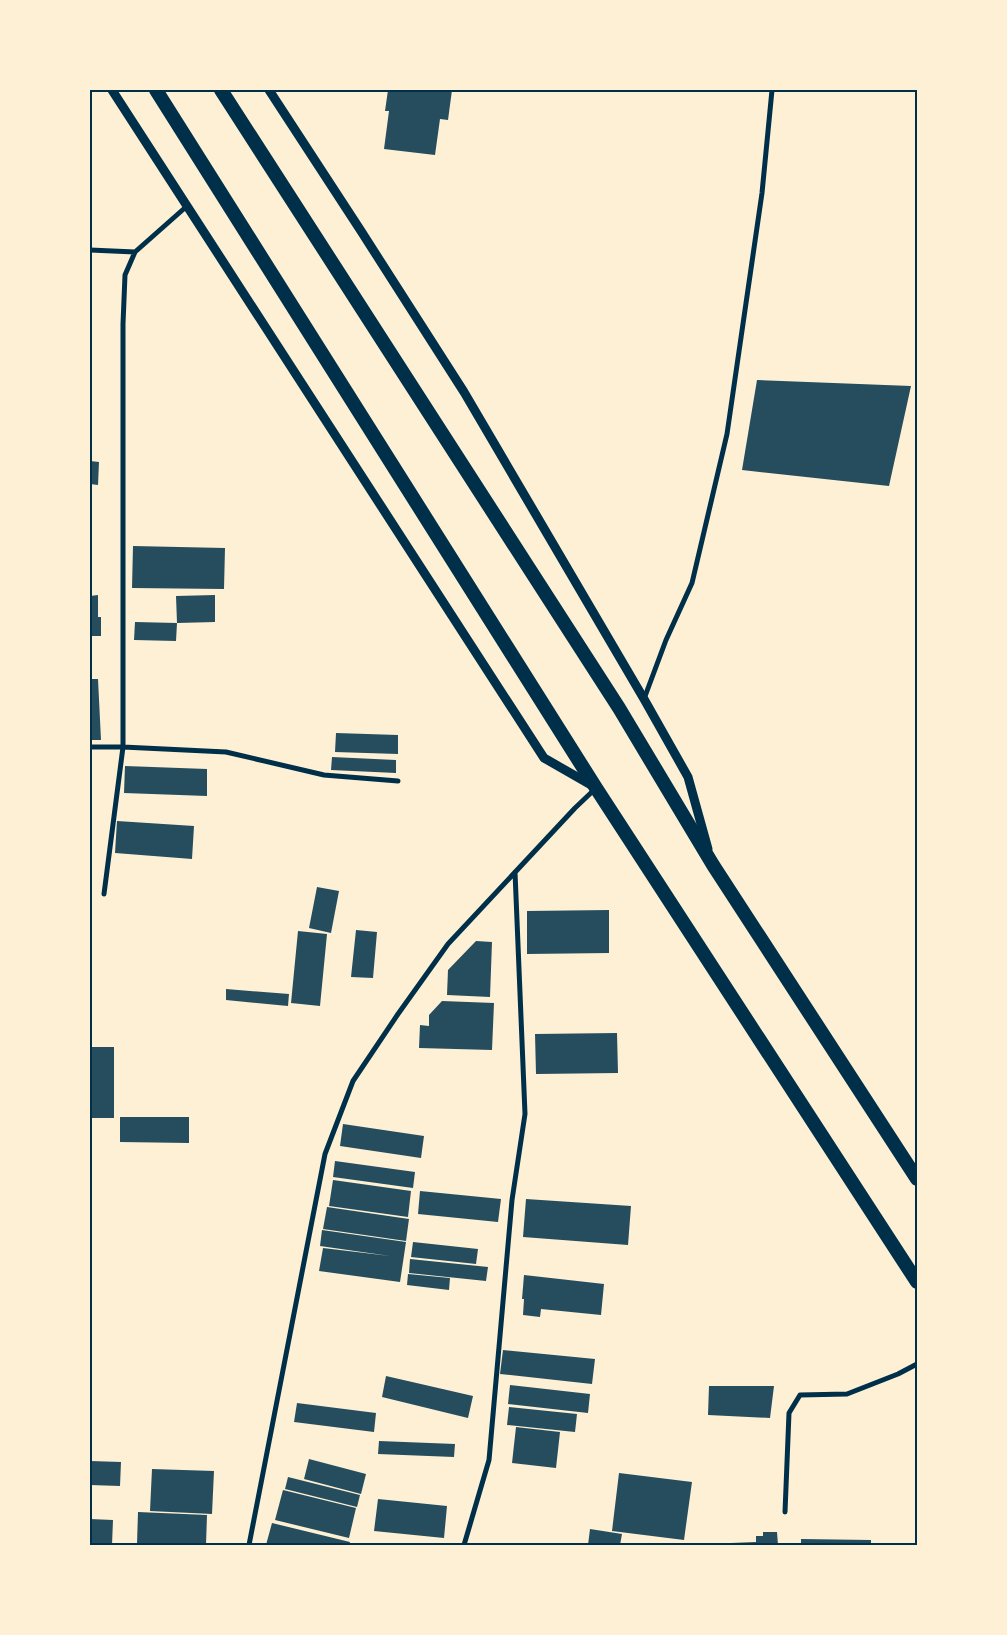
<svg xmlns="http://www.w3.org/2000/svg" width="1007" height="1635" viewBox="0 0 1007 1635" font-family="Overpass,sans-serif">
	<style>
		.building { fill: #264d5e }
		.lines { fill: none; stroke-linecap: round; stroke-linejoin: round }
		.minor { stroke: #003049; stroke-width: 5 }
		.tertiary { stroke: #003049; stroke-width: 9 }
		.trunk { stroke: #003049; stroke-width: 14 }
		.neatline { fill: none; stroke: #003049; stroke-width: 2 }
	</style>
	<rect width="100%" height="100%" fill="#fdf0d5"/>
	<!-- building -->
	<path class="building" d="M388,90h64l-4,30 -8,-1 -5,36 -51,-6 5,-38h-4z
		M757,380l154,6 -22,100 -147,-16z
		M90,461l9,1 -1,23 -8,-1z
		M133,546l92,2 -1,41 -92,-1z
		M98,595v22h3v19h-11v-40z
		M215,595v27l-38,1 -1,-27z
		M135,622l42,1 -1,18 -42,-1z
		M90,679h8l3,61h-11z
		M336,733l62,2v19l-63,-2z
		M332,757l64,3v13l-65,-3z
		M125,766l82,3v27l-83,-3z
		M117,821l77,5 -2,33 -77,-6z
		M317,887l22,4 -8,42 -22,-5z
		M609,910v43l-82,1v-43z
		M356,930l21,2 -4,46 -22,-1z
		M298,931l29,3 -7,72 -29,-3z
		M476,941l16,1 -2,55 -43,-2 1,-25z
		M226,989l63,5 -1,12 -62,-6z
		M442,1001l52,2 -2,47 -73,-2 1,-23 9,1v-11z
		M617,1033l1,40 -82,1 -1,-40z
		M90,1047h24v71h-24z
		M120,1117h69v26l-69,-1z
		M343,1124l81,12 -3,22 -81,-12z
		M335,1161l80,11 -2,16 -80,-11z
		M333,1180l78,11 -3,26 -79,-11z
		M420,1191l81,8 -3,23 -80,-8z
		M526,1199l105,7 -3,39 -105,-8z
		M327,1207l82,12 -3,22 -83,-12z
		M322,1230l84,12 -6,40 -81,-11 4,-23 67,8 -70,-10z
		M413,1242l65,7 -2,15 -65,-7z
		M410,1259l78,8 -2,14 -77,-8z
		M408,1274l42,4 -1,12 -42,-5z
		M524,1275l80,9 -3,31 -60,-6 -1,8 -17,-2 1,-16h-2z
		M503,1350l92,9 -3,25 -92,-10z
		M386,1376l87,20 -5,22 -86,-21z
		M510,1385l80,9 -2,19 -80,-9z
		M709,1386h65l-4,32 -62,-3z
		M297,1403l79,10 -2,19 -80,-10z
		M509,1407l68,7 -2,18 -68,-7z
		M516,1427l44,5 -4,36 -44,-5z
		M379,1441l76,3 -1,13 -76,-3z
		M309,1459l57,15 -5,20 -57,-15z
		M90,1461l31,1 -1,24 -30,-1z
		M152,1469l62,2 -2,43 -62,-3z
		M619,1473l73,9 -8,58 -72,-9z
		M288,1477l72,18 -3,12 -72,-18z
		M283,1490l73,18 -7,30 -74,-18z
		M378,1499l69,7 -3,32 -70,-7z
		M138,1512l69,3 -1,30 -69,-1z
		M90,1519l23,1 -1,25h-22z
		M272,1523l78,19 -1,3h-83z
		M590,1529l32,5 -2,11h-32z
		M763,1532h14l1,13h-47v-2l25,-1v-6h7z
		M801,1539l70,1v5h-70z"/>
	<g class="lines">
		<!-- minor -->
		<path class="minor" d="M90,250l45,2
			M644,699l22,-59 26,-57 35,-149 35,-241 10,-103
			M90,747h33l103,5 98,23 74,6
			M104,894l19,-147v-423l2,-49 10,-23 52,-46
			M785,1512l4,-99 11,-18 47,-1 51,-20 19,-10
			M249,1545l76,-391 28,-73 45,-67 50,-70 127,-136 20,-19
			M464,1545l25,-85 23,-260 13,-86 -10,-242"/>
		<!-- tertiary -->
		<path class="tertiary" d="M112,90l432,668 49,28
			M269,90l92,141 103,161 180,307 44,78 20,72"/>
		<!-- trunk -->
		<path class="trunk" d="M156,90l440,698 321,494
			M221,90l398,618 94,157 204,314"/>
	</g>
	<!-- border -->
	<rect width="1007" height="1635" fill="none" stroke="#fdf0d5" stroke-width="182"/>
	<rect x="91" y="91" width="825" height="1453" class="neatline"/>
</svg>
